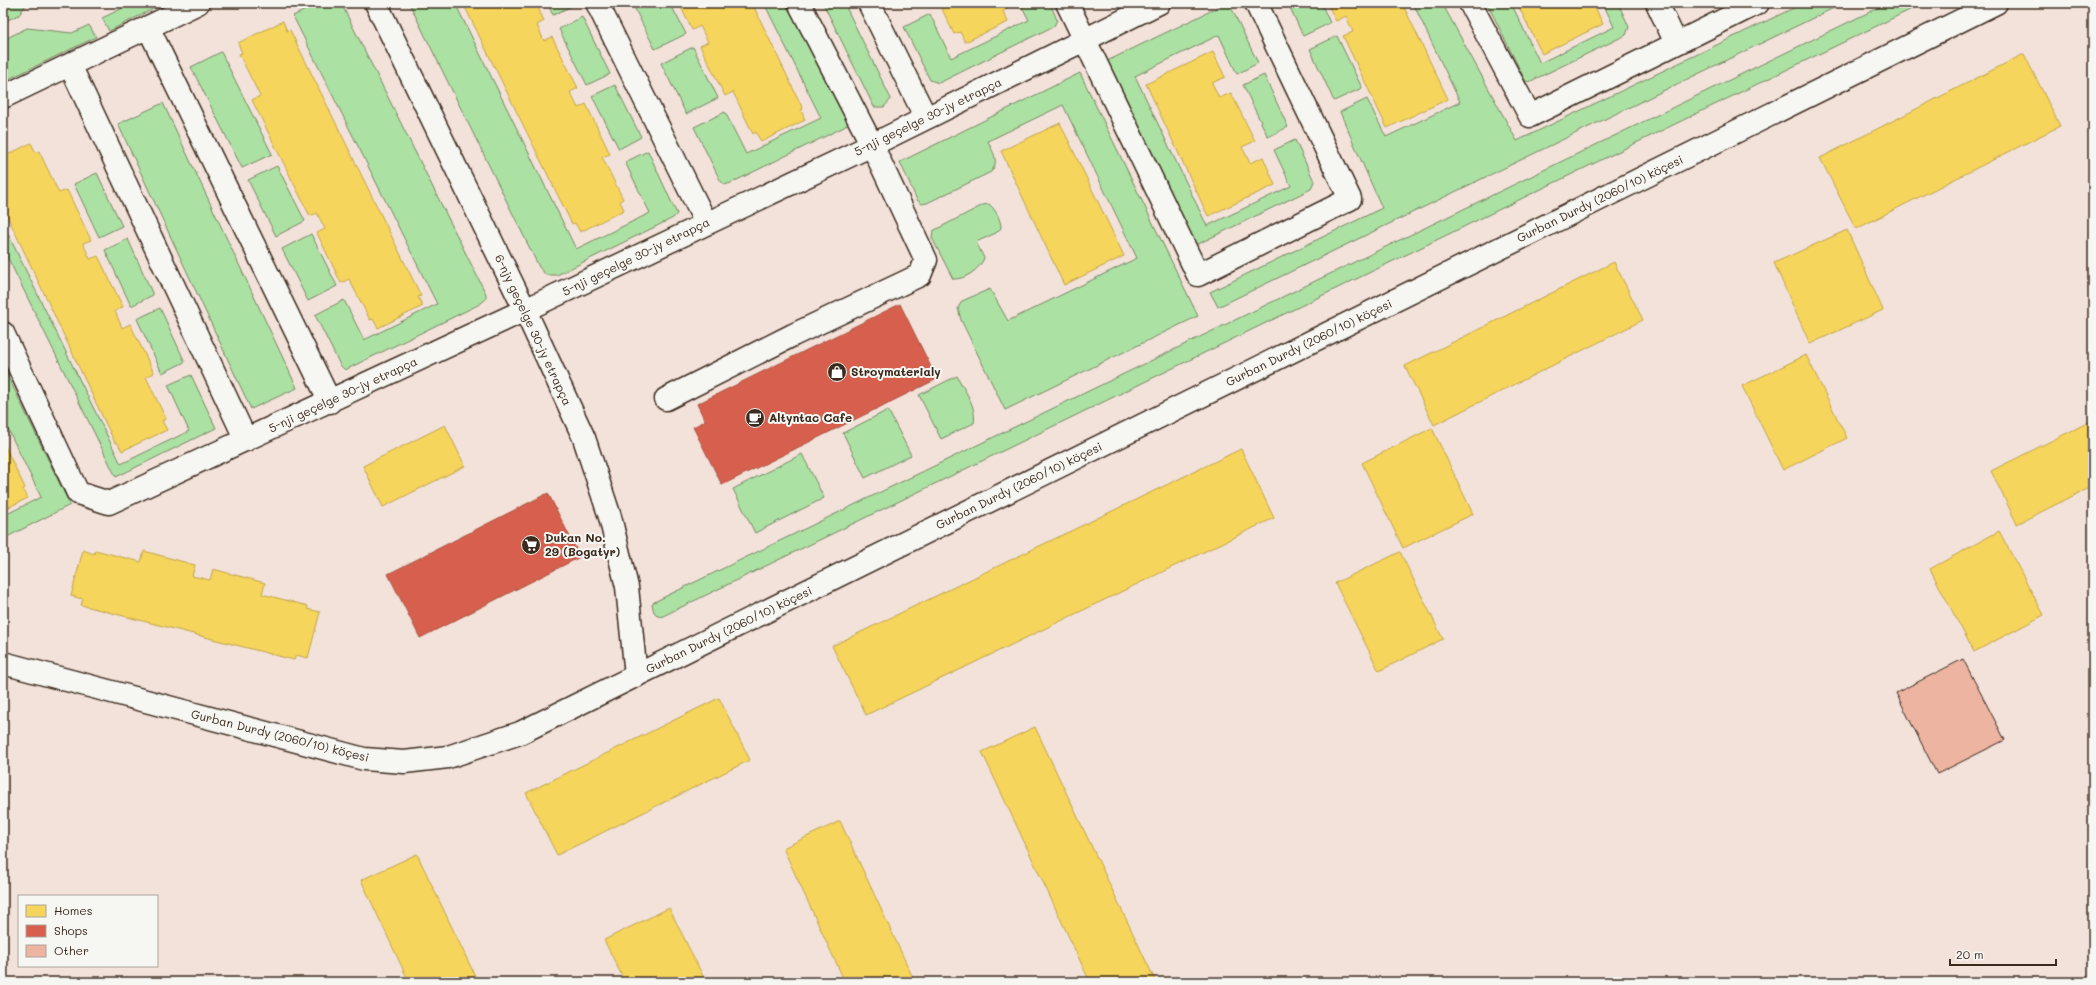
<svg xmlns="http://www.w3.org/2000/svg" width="2096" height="985" viewBox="0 0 2096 985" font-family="Mali,sans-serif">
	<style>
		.green { fill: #ace1a4; stroke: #748661 }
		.homes { fill: #f6d55c; stroke: #bea249 }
		.shops { fill: #d6604d; stroke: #a8503f }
		.building { fill: #ecb4a1; stroke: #3b2a1e }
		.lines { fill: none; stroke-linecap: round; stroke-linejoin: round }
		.minor-casing { stroke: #3b2a1e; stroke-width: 25 }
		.minor { stroke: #f6f6f2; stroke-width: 22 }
		.labels { text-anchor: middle; stroke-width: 4; stroke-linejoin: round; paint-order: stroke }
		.street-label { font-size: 12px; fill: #3b2a1e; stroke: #f6f6f2 }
		.poi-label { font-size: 12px; font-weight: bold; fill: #3b2a1e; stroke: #f6f6f2; text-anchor: start }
	</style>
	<rect width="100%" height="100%" fill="#f3e2da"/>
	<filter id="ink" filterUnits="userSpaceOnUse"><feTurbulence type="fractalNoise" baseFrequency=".025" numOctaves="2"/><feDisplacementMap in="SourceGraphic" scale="8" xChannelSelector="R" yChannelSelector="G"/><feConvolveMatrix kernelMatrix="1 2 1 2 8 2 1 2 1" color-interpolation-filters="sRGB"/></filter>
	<g filter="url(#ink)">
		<!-- green -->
		<path class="green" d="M3,3h24l-8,12 -16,7z
			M125,3h40l-56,28 -7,-13 19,-9z
			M320,3h21l145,291v5l-6,5 -135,66 -5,-5 -25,-50 29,-15 20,40 73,-36 -144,-288z
			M409,3h46l121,246 74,-36 -25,-51 23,-11 29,63 -4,4 -116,57h-11l-7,-8z
			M547,3h28l1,1 -23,11z
			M632,3h38l16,31 -31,15z
			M764,3h28l58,119 -6,5 -113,56 -7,2 -4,-5 -26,-53 31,-15 21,42 75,-36z
			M823,3h21l47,96 -7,8h-10z
			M1020,3h30l7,17 -3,6 -115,57 -9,-3 -26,-53 26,-13 21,44 78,-38z
			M1288,3h33l9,20 -27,13z
			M1413,3h29l75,138 287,-138h40l-626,304 -8,-15 172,-84 -42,-96 27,-13 19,38 74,-35z
			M1487,3h24l29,60 74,-36 -11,-24h15l11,24 -3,8 -95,46 -5,1z
			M1888,3h36l-1261,613 -4,1 -5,-5 -2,-8 2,-2z
			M1225,4l6,3 27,56 -21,11 -18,-39 -84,41 72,150 84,-40 -17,-36 21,-10 19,41 -3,8 -113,55 -5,1 -88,-183z
			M582,17l28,57 -23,11 -28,-56z
			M89,25l7,12 -87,42 -6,-13v-26l24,-12 45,5z
			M1337,36l25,52 -28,13 -24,-52z
			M693,47l25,51 -32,16 -25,-51z
			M221,52l51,102 -30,14 -51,-101z
			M1080,73l118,243 -193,94 -44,-90 -3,-12 4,-7 28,-12 18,32 129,-63 -74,-153 -75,36c5,12 12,20 3,31l-64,31 -5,1 -5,-4 -17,-38z
			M1264,75l24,52 -20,10 -25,-52z
			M615,85l26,52 -22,12 -27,-53z
			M163,103l134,285 -46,21 -133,-285z
			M277,166l28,55 -29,15 -28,-56z
			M97,173l25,53 -23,11 -25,-53z
			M989,204c7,6 12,16 12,24l-5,5 -20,9 8,16c-4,11 -19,22 -31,21l-21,-41 1,-7 50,-26z
			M3,224l118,240 68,-33 -21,-46 23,-10 25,53 -100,49 -113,-229z
			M311,234l26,52 -29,15 -26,-52z
			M128,239l25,56 -22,11 -26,-56z
			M160,308l25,54 -23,11 -25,-54z
			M3,366l67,139 -67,34v-23l38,-19 -38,-78z
			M957,376c7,14 20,30 17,47l-33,16 -22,-44z
			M888,410l23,45 -46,23 -22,-45z
			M802,454l22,44 -69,35 -22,-44z"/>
		<!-- homes -->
		<path class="homes" d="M463,3h73l8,18 -7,4 7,16 8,-4 26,51 -8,4 8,16 8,-4 24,50 -8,3 21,42 -3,2 4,9 -44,22 -5,-9 -3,1z
			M679,3h73l51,106 -2,1 4,10 -44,22 -5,-10 -3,2 -20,-42 -8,4 -25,-50 8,-4 -8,-16 -8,4z
			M939,3h66l2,6 -4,2 5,11 -43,20 -5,-10 -6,2z
			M1327,3h75l46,96 -61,29 -44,-92 10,-4 -7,-16 -10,5z
			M1517,3h76l10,21 -61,30z
			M283,21l4,10 3,-1 131,266 -3,1 5,9 -45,22 -5,-9 -3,1 -21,-41 -8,4 -24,-50 8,-4 -8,-16 -7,3 -58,-116 8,-4 -21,-42 3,-1 -4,-10z
			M1213,52l12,25 -13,6 7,15 12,-5 24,48 -13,6 8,16 13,-6 12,28 -67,31 -62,-132z
			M2024,54l36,72 -204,103 -36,-71z
			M1060,123l64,133 -60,29 -63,-134z
			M31,143l5,10 3,-2 20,42 8,-3 24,50 -8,3 7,16 8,-3 25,51 -8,4 7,17 8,-4 24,49 -8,4 20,42 -4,2 5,9 -45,21 -5,-9 -2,1 -112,-236v-50z
			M1847,230l36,80 -73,34 -36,-81z
			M1614,262l29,58 -209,105 -29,-59z
			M1806,355l41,83 -64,32 -41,-84z
			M2093,420v66l-76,38 -26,-53z
			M445,425l20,41 -82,41 -20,-41z
			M1432,428l41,86 -70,34 -41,-85z
			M3,442l22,46 -2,1 5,9 -25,12z
			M1241,449l33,69 -408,197 -34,-69z
			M1999,531l45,84 -70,37 -44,-83z
			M83,550l11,4 1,-4 46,12 3,-11 51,14 -3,11 18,4 3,-11 52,14 -3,11 46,12 -1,3 13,3 -12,46 -12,-3 -2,5 -213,-55 2,-6 -12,-3z
			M1400,552l43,87 -64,32 -44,-88z
			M719,698l31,62 -193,95 -31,-62z
			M1035,727l121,255h-66l-108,-230z
			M840,821l75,161h-70l-62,-134z
			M417,854l61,128h-69l-48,-102z
			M669,908l37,74h-81l-21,-42z"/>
		<!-- shops -->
		<path class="shops" d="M900,304l37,75 -215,106 -29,-58 12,-6 -8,-17z
			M548,493l32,64 -160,81 -32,-64z"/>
		<!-- building -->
		<path class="building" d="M1963,659l42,81 -68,34 -41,-81z"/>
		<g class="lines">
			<defs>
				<path id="minor" d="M376,3l149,307 59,128 26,79 17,70 9,89
					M597,3l109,220
					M869,3l57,115
					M1067,3l131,272 152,-76 -94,-196
					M1470,3l60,113 228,-113
					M1657,3l19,40
					M148,27l182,375
					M70,65l176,375
					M3,97l195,-94
					M3,333l75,160 31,10 416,-193 347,-165 287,-142
					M666,399l127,-64 127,-60 6,-15 -54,-115 -73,-142
					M3,663l361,96 40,3 44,-5 72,-24 1476,-730"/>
			</defs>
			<!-- minor casing -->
			<use href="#minor" class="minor-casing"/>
			<!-- minor -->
			<use href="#minor" class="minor"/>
		</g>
	</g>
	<!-- icons -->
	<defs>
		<symbol id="shop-disc" viewBox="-11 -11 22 22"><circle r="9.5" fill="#3b2a1e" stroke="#f6f6f2"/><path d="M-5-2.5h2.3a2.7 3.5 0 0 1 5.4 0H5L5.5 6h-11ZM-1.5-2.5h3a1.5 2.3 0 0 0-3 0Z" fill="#fff"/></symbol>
		<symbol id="cafe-disc" viewBox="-11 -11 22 22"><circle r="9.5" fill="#3b2a1e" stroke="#f6f6f2"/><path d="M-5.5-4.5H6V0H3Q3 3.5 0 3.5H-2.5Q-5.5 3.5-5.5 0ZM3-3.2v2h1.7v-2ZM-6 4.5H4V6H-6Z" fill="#fff"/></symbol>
		<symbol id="supermarket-disc" viewBox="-11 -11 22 22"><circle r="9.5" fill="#3b2a1e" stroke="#f6f6f2"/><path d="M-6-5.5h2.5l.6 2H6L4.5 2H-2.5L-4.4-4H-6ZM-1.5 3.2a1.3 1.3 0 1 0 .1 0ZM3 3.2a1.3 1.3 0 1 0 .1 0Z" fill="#fff"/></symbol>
	</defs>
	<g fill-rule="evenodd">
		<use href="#shop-disc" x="826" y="361" width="22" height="22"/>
		<use href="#cafe-disc" x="744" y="407" width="22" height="22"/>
		<use href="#supermarket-disc" x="520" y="534" width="22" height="22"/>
	</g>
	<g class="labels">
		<!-- street labels -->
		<g class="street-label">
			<text transform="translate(928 117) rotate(-26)" y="4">5-nji geçelge 30-jy etrapça</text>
			<text transform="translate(1600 199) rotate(-26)" y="4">Gurban Durdy (2060/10) köçesi</text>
			<text transform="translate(636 257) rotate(-26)" y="4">5-nji geçelge 30-jy etrapça</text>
			<text transform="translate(533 330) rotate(65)" y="4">6-njy geçelge 30-jy etrapça</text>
			<text transform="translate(1309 343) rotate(-26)" y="4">Gurban Durdy (2060/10) köçesi</text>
			<text transform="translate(343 395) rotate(-25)" y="4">5-nji geçelge 30-jy etrapça</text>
			<text transform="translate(1019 486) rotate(-26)" y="4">Gurban Durdy (2060/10) köçesi</text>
			<text transform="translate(729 630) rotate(-26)" y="4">Gurban Durdy (2060/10) köçesi</text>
			<text transform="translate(280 736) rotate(14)" y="4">Gurban Durdy (2060/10) köçesi</text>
		</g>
		<!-- poi labels -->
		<g class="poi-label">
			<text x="851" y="376">Stroymaterialy</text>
			<text x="769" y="422">Altyntac Cafe</text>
			<text x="545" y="542">Dukan No.<tspan x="545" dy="14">29 (Bogatyr)</tspan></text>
		</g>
	</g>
	<!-- margin -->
	<rect width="2096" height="985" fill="none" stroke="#f6f6f2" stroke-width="16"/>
	<rect x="8" y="8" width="2080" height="969" fill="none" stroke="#3b2a1e" stroke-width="1.5" filter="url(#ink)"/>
	<!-- legend -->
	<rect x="18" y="895" width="140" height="72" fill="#f6f6f2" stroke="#aba49d"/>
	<rect x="26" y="905" width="20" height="12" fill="#f6d55c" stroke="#aba49d"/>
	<text x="54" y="915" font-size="12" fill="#3b2a1e">Homes</text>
	<rect x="26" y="925" width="20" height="12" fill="#d6604d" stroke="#aba49d"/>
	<text x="54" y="935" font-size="12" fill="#3b2a1e">Shops</text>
	<rect x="26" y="945" width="20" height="12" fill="#ecb4a1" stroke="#aba49d"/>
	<text x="54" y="955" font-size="12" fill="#3b2a1e">Other</text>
	<!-- scale -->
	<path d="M1950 959v6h106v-6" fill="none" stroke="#3b2a1e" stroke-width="2"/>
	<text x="1956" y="959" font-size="12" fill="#3b2a1e" stroke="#f6f6f2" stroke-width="3" paint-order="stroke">20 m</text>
</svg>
